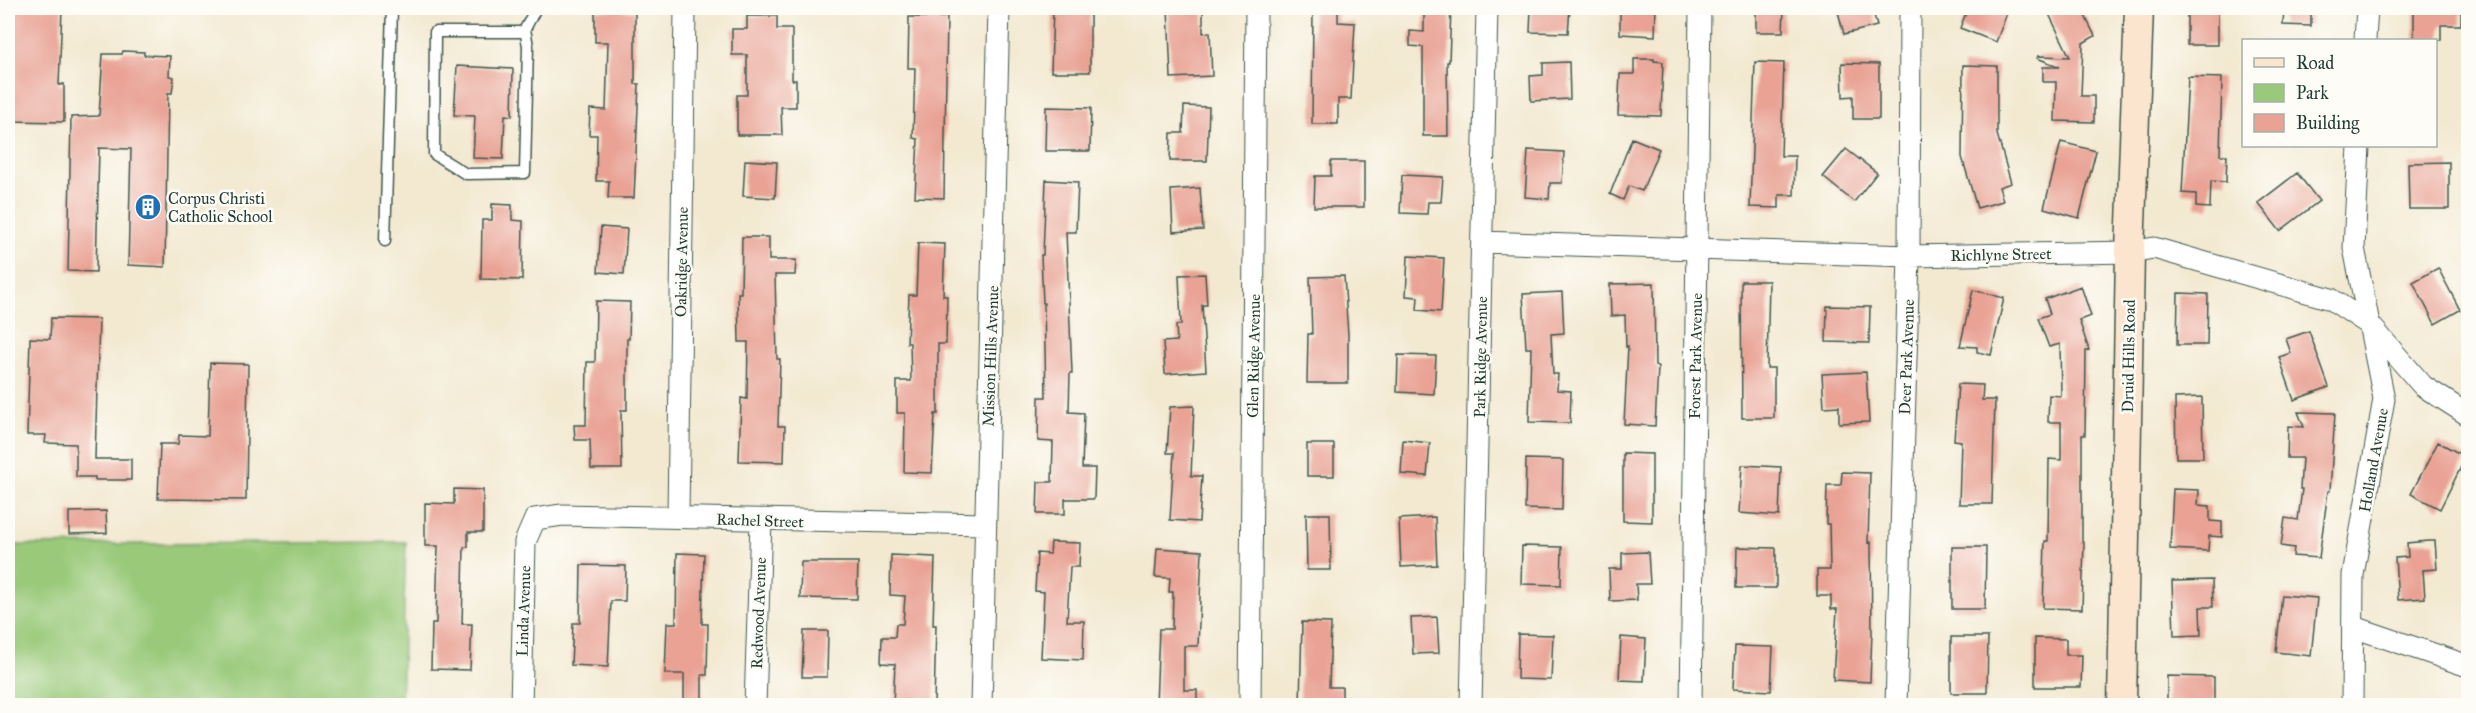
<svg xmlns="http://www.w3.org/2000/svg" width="2476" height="713" viewBox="0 0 2476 713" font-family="'IM FELL Great Primer',serif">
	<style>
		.green { fill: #99c979; stroke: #5c8356; stroke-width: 1.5 }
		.building { fill: #e9a294 }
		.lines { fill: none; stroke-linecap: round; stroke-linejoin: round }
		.lane-casing { stroke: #3f574c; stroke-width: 13 }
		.street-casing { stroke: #3f574c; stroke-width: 23 }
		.secondary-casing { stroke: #3f574c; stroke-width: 31 }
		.lane { stroke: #fff; stroke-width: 10 }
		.street { stroke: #fff; stroke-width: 21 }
		.secondary { stroke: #fbe5cf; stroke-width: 28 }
		.labels { text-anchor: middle; stroke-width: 5; stroke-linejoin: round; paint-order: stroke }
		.poi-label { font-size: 16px; fill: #1f3d34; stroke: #fdfcf7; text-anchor: start }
		.street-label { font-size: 16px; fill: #1f3d34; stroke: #fdfcf7 }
	</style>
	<rect width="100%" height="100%" fill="#fdfcf7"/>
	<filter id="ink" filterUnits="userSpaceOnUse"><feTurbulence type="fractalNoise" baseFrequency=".0167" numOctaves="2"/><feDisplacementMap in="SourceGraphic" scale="12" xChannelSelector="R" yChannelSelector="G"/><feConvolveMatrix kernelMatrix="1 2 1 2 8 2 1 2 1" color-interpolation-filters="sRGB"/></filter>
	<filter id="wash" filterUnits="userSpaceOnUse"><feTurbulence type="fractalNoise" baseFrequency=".008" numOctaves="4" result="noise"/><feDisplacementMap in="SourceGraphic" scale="24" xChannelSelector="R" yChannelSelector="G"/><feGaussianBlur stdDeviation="1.35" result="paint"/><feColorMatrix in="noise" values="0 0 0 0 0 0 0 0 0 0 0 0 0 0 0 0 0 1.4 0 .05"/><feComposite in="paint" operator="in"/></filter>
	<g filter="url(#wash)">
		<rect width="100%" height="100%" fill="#f3e9d1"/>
		<!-- green -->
		<path class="green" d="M406,542l-5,163h-393v-160z"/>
		<g id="blocks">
			<!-- building -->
			<path class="building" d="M8,8h54l-3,77 5,-1v38l-56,-1z
				M1053,8h37v64h-39z
				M1168,8h35v25l7,-1 2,44 -41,2z
				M1313,8h25v14l17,1 -4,76h-13v25h-26z
				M1424,8h27l-2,54h-2l1,74h-25v-89l-13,-1v-15l14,1z
				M1531,8h39l-2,25 -38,-1z
				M1620,8h36l-1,28 -35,-2z
				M1756,8h28l-1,24h-27z
				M1837,8h35l5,18 -33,8z
				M1968,8h41l-13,34 -36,-14z
				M2046,8h35l14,28 -12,7 -2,53h13v26l-39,-1 1,-39h-13v-15h17l-23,-9 1,-2 32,1z
				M2187,8h31v37h-31z
				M2284,8h27v18l-28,-1z
				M2414,8h47v17h-20v15h-27z
				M595,10l40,1v73h4l-5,114h-26l1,-17h-13l1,-46h-8l1,-26 16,1 2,-68h-13z
				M747,16h30v13h15v51h4v27h-15l1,28h-45v-40h10v-40h-15v-26h15z
				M909,17h38l-3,181 -29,-1 3,-58 -5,-1 2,-70h-7z
				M123,51l21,1v3l26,1 -1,20 5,1 -2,16h-4l-3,174 -37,-2 3,-116 -32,-1 -3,124 -28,-1 3,-154 28,-1 4,-62h19z
				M1634,59h20v2l9,1 -2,54 -43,-1 2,-41h14z
				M1569,62l1,37 -39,2 -1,-25 13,-1v-12z
				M1755,62l29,1 -3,93h14l-1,39h-15v13l-29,-1z
				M1842,63l37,1v55h-26v-23l-10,1z
				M1963,65l34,1v68l14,49 -12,4 4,14 -26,7 -15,-51z
				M457,66l56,3 -1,47 -7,-1 -2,44 -30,-1 2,-42 -21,-1z
				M2188,77l34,1 -2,77h7l-1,27 -15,-1 -1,27 -14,-1v-13l-14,-1z
				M1184,106l25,1 -2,54h-37l1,-28h12z
				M1046,107l45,1 -1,43h-45z
				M1632,138l27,11 -17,42 -13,-5 -6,14 -13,-6z
				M2061,142l35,9 -17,67 -35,-10z
				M1846,149l31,24 -23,29 -31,-25z
				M1528,150l36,2 -2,31h-12l-1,16 -24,-2z
				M745,160l32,2 -2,36 -32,-2z
				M1331,161h33v46h-50l1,-31h16z
				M2449,162v47h-40l-1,-46z
				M2297,173l22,28 -39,30 -22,-28z
				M1402,175l41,2 -2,25h-13l-1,12 -27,-1z
				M1046,180l32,2 -2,50h-10l6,141h-2l-1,39 15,1 -2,55h13l-1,31h-29v15h-28l1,-32h14l1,-40 -15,-1 1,-44h7l-2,-94h-1l-2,-48h2z
				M1200,188l3,42 -30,2 -2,-42z
				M492,204l20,1v15l11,1 -1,59 -41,-1 1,-59h10z
				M601,227l26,2 -3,45 -26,-2z
				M742,237h27v23h27l-1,15h-20l2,84h3l-2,67h7l-1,36 -45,-1 2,-63 6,1 1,-57h-9l-1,-49h3z
				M918,243l27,1 -2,52h4l-1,48h-8v70h-3l-3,59 -28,-1 1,-59h-8v-32h14l-1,-38h-3l2,-48h7z
				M1408,256l36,2 -3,54 -24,-2 1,-13 -12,-1z
				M2438,268l22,42 -25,14 -22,-42z
				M1205,274l2,31h-5l4,66 -41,3 -2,-32 14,-1 -1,-16h5l-2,-50z
				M1344,276l4,59v48h-41l1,-49h4l-2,-57z
				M1741,281h28l-2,87h7v50h-32z
				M1654,283l1,83 3,1 -3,59 -31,-2 4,-78 -2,1 -1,-32 -14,1 -1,-32z
				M2081,286l10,30 -12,4 10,30 -3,1 -1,84h-3v107h2l-2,67 -39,-1 2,-67h3l1,-82 12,1v-38h-13l1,-27 12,1 -1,-52 -11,3 -11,-29 12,-4 -5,-15z
				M1973,290l31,8 -13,57 -14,-3v-5l-17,-1z
				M1562,292l2,41 -13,1 2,40h5l-1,16 14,1 -1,32 -41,-1 2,-74h-5l-3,-54z
				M2178,293l30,1 -1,51h-30z
				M596,301l34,1 -1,37h-2v71h-6l1,59h-31l-1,-29h-15l-1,-15h12l1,-63h8z
				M1827,306l43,1 -1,36 -43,-1z
				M51,318l48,1 -4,140h36v21h-36v-3h-19v-33l-31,-1 1,-8h-19l3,-97 20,1z
				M2309,331l20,56 -35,13 -15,-43 12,-4 -5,-14z
				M1398,355l38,1 -2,38 -37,-2z
				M210,363l38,1 -2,136 -88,-1 2,-55h18l1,-9 29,1z
				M1866,372l3,50 -30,1v-17l-15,1 -2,-33z
				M1958,384l25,1 -1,15h13l-3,104h-33l2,-63 -7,-1z
				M2202,397l1,61h-27l-1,-60z
				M1194,406l-3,70h11l-3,46 -29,-2 4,-67h-7l3,-46z
				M2298,412l37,1 -5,78h-2l-9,67 -26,-2 1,-8 -13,-2 4,-28 13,2 4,-31h-2l2,-31h-15l1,-32 16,1z
				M1403,440l27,3 -3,33 -26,-2z
				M2438,442l28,15 -26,52 -29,-15z
				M1307,444h27v32h-27z
				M1623,453l29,1v68l-29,-1z
				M1526,459l37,1 -1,50 -37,-1z
				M1742,465l39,2 -2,49 -40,-3z
				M1842,472l28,1 -2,70 3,-1 1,91 -2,49 -37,-2 4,-71h-6v-13h-14v-26h13l-1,-46h-3l1,-39h14z
				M454,489l29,1v42h-15v15h-4l-2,77h10l-2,46 -39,-1 1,-46h4l2,-77h-13v-43l29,1z
				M2173,489l26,1 -1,15 12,1v15l12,1v15l-13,-1 -1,15 -38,-2z
				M106,511l1,22 -38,1v-22z
				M1306,514h24l1,56h-24z
				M1435,517l2,48 -36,2 -2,-48z
				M2428,541h7l2,28 -14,1 2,28 -27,2 -3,-42 13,-1 -1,-14z
				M1051,542l29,1 -1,24h-9l-3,54h17l-1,39 -42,-2 3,-66 -9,-1 2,-38 13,1z
				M1522,546l40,1 -1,38 -40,-1z
				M1737,547l39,1v40h-40z
				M1952,547h34l-1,62h-33z
				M1157,548l45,3 -4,95h-14v44h13v15h-41l3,-76h13l1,-37h-4l1,-14 -15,-1z
				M1648,552l2,32h-14l1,16 -27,1 -1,-32h13v-16z
				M677,553l27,1 -2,70h6l-1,51h-5v30h-18v-31h-19l2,-51h9z
				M891,555l44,2 -2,68h3l-2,80h-41l2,-41 -14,-1 1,-26h13l1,-13h7l2,-28 -15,-1z
				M801,562h57l-1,37 -57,-1z
				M581,565l45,1 -1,35h-14l-3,66 -37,-2 2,-42h7z
				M2212,580l1,27h-13l1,28 -27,1 -2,-55z
				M2282,595l35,3 -6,58 -35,-4z
				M1437,617l2,36 -26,1 -2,-36z
				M1302,622l29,1 -2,64h13v18h-42z
				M804,631h24l-1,46h-25z
				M1518,634l35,1 -2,45 -34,-1z
				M1621,637l25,2 -2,42 -25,-1z
				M1951,637h37l-1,56h-36z
				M2035,638l31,1v16h16l-1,32h-46z
				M1735,646l38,1 -2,44 -38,-2z
				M2167,676l47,1v28h-47z"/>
		</g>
	</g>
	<g filter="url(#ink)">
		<use href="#blocks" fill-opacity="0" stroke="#3f574c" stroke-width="1.5"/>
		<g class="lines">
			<defs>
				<path id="lane" d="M525,29l3,17 -3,127 -59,1 -32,-20 1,-122h85l5,-3 11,-21
					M385,241l7,-233"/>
				<path id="street" d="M2365,40l2,-32
					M1482,242l427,14 221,-4 24,-4 177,51 39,26 53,61 45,29
					M678,517l7,-509
					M2354,627l114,39
					M521,706l4,-164 10,-23 27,-4 423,9
					M755,706l6,-186
					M981,706l18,-698
					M1250,706l6,-698
					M1471,706l16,-698
					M1691,706l9,-698
					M1896,706l13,-450 1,-248
					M2352,706l1,-131 31,-176 -30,-151 5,-102"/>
				<path id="secondary" d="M2122,706l8,-454 9,-244"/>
			</defs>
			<!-- lane casing -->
			<use href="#lane" class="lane-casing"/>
			<!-- street casing -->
			<use href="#street" class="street-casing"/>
			<!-- secondary casing -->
			<use href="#secondary" class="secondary-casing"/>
			<!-- lane -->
			<use href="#lane" class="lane"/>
			<!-- street -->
			<use href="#street" class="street"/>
			<!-- secondary -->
			<use href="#secondary" class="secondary"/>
		</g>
	</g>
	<!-- icons -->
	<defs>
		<symbol id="building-disc" viewBox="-11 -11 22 22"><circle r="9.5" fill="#1f6fb2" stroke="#fdfcf7"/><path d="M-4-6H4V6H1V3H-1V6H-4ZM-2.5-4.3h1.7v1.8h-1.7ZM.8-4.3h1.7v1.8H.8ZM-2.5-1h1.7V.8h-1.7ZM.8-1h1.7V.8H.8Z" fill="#fff"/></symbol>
	</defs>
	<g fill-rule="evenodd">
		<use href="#building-disc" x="133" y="192" width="30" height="30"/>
	</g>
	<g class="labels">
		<!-- poi labels -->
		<g class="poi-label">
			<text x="168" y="204">Corpus Christi<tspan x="168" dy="18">Catholic School</tspan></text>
		</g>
		<!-- street labels -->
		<g class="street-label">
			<text transform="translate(2001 254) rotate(-1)" y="6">Richlyne Street</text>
			<text transform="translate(681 262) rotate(-89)" y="6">Oakridge Avenue</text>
			<text transform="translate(990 356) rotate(-88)" y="6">Mission Hills Avenue</text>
			<text transform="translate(1253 356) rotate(-89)" y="6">Glen Ridge Avenue</text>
			<text transform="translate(1695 356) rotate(-89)" y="6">Forest Park Avenue</text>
			<text transform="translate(2128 356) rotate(-89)" y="6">Druid Hills Road</text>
			<text transform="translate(1480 357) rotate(-89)" y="6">Park Ridge Avenue</text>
			<text transform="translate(1906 357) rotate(-88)" y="6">Deer Park Avenue</text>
			<text transform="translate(2373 460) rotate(-80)" y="6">Holland Avenue</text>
			<text transform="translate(760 520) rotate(2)" y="6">Rachel Street</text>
			<text transform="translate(523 611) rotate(-88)" y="6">Linda Avenue</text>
			<text transform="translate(758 613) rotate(-88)" y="6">Redwood Avenue</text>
		</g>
	</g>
	<!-- margin -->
	<rect width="2476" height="713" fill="none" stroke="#fdfcf7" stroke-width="30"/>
	<!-- legend -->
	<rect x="2242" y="39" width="195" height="108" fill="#fdfcf7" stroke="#a4b0a9" stroke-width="1.5"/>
	<rect x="2254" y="58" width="30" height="9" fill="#fbe5cf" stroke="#a4b0a9" stroke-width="1.5"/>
	<text x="2296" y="69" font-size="18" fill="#1f3d34">Road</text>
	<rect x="2254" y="84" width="30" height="18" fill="#99c979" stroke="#a4b0a9" stroke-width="1.5"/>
	<text x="2296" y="99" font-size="18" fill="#1f3d34">Park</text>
	<rect x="2254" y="114" width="30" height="18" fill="#e9a294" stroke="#a4b0a9" stroke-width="1.5"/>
	<text x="2296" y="129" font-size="18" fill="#1f3d34">Building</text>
</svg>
